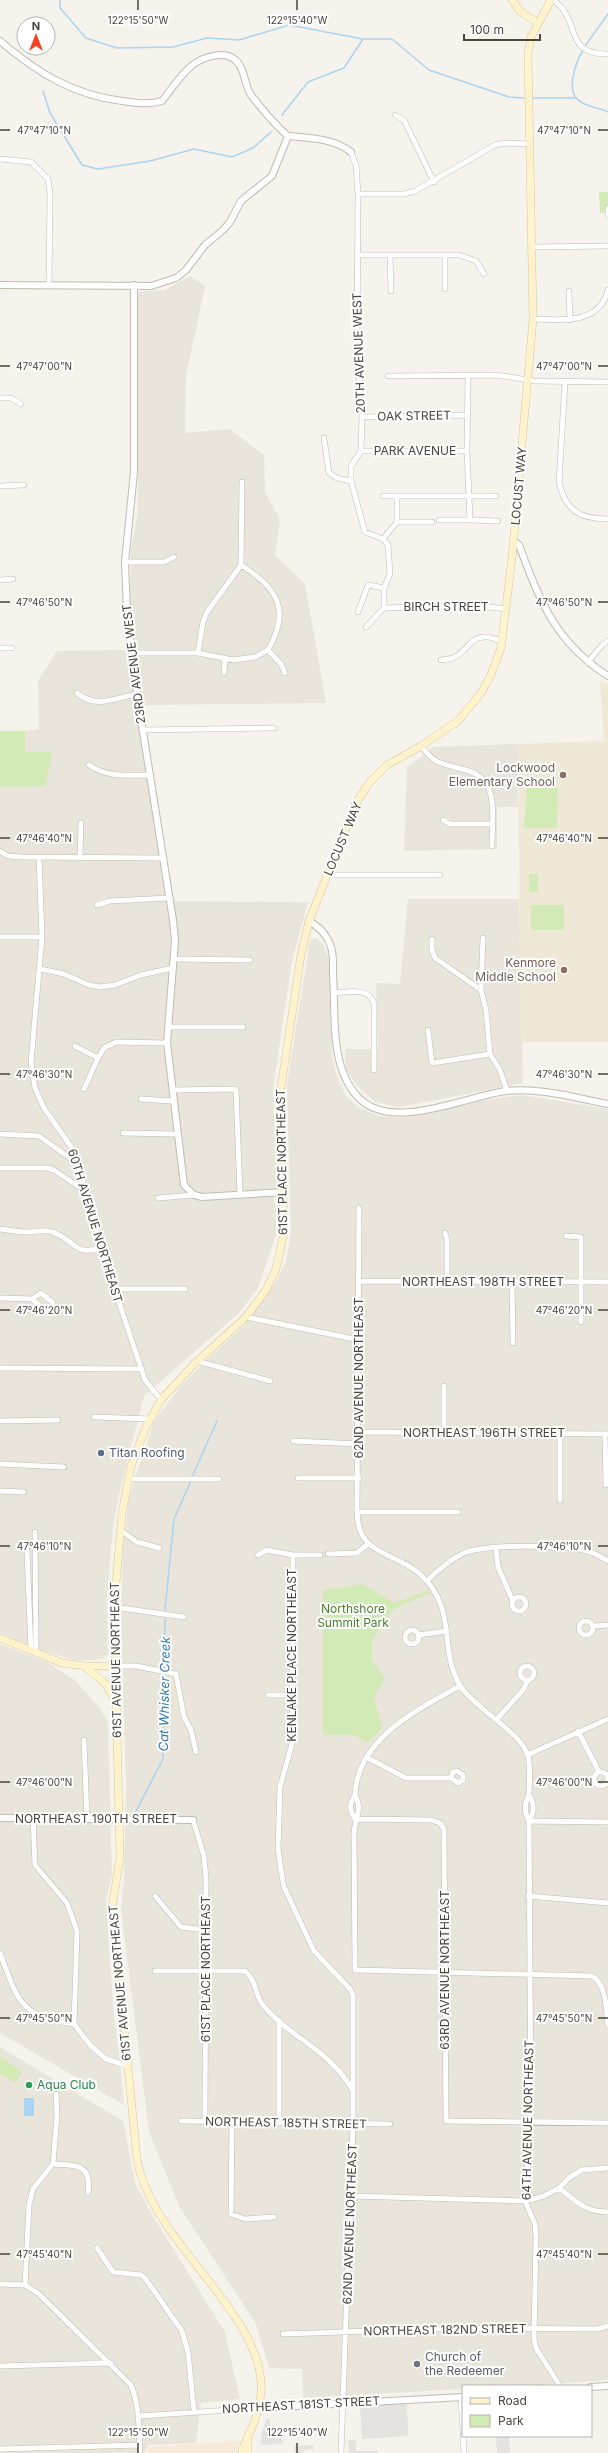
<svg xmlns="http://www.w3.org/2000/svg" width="608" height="2453" viewBox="0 0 608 2453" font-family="Inter,sans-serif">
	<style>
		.residential { fill: #eae5da }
		.commercial { fill: #f7ead8 }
		.education { fill: #efe8d6 }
		.green { fill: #d2eab5 }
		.parking { fill: #e5e3e0 }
		.water { fill: #a9d4f2 }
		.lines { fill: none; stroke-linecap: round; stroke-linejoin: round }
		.stream { stroke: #a9d4f2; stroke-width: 1.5 }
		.minor-casing { stroke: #c2bbae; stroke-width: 6 }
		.tertiary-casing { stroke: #c2bbae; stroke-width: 8 }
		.secondary-casing { stroke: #d6c79b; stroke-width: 8 }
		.minor { stroke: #fff; stroke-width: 5 }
		.tertiary { stroke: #fff; stroke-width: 6 }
		.secondary { stroke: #fff3cd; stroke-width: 7 }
		.ticks { fill: none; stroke: #4b4439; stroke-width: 1.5 }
		.education-dot { fill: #8d6e63; stroke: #fff; stroke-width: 1.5 }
		.service-dot { fill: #5c6f8a; stroke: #fff; stroke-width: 1.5 }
		.leisure-dot { fill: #2e9e5b; stroke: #fff; stroke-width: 1.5 }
		.worship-dot { fill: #6b7280; stroke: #fff; stroke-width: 1.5 }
		.labels { text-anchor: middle; stroke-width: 4; stroke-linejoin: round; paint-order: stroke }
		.street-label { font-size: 12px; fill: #4b4439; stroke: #fff }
		.education-label { font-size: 12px; fill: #785e54; stroke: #fff; text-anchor: end }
		.service-label { font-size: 12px; fill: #4e5e75; stroke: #fff; text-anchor: start }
		.park-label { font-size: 12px; fill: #4a7f2a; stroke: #fff }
		.leisure-label { font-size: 12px; fill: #27864d; stroke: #fff; text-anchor: start }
		.worship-label { font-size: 12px; fill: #5b616d; stroke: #fff; text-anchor: start }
		.water-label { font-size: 13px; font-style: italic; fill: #2e7ab2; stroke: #fff }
		.ticks-label { font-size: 10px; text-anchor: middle; fill: #4b4439; stroke: #fff; stroke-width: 4; stroke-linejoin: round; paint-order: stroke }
	</style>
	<rect width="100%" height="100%" fill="#f6f3ec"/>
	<!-- residential -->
	<path class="residential" d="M190,276l15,10 -19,90 -1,57 44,-4 35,26 1,37 15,27 -5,36 30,29 21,119 -182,2 -14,-103 1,-52 7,-39v-219l27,-2z
		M127,650l39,251 142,1 -16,58 -19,128 5,96 -5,15 3,10v26l-18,53 -18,24 -96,84 -25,98 -6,34 -6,67 1,59 -4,4 -10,2h-20l-34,-10 -40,-17v-847l46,-1 -21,-33v-21l14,-2 -1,-48 19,-30z
		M518,744v63h-21v42l-93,2 3,-84 26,-20z
		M408,899h111l4,184 -124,24 -24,-5 -18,-16 -11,-17 -1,-20h33l-2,-66 24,1z
		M316,938l7,6 6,15 3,95 4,20 10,22 13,12 21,8 31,1 74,-17 36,-5 87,14v1271l-84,6h-61v3l-160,9 -1,-29 -33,-1 -13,-44 -77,-118 -30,-74 -28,-222 3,-31 2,-94 -5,-168 2,-69 6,-51 25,-76 26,-34 27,-28 36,-32 32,-44 11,-22 5,-30 -4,-147 23,-144z
		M0,1644l47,18 28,18 23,26 10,16 4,152 -6,27 8,119 5,29 5,56 -124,-72z
		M0,2047l123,74 12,62 19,35 71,114 15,67 -39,4 -5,40 -48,2 -4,8h-144z"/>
	<!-- commercial -->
	<path class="commercial" d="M241,2441l-6,12h-87v-6z"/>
	<!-- education -->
	<path class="education" d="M600,680l8,5v357h-87l-3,-298 86,-3z"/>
	<!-- green -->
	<path class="green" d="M599,192h9v21h-8z
		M0,731h25v21h27l-6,34h-46z
		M558,787l-1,41h-33l3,-40z
		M529,874h9v18h-9z
		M531,905h33v25h-33z
		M362,1584l33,19 33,-13 2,3 -36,16 -22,31v20l13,19 -11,18 8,31 -14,15 -15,-8h-30v-145z
		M0,2056l22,16 -8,11 -14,-9z"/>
	<!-- parking -->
	<path class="parking" d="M407,2402l1,34 -46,3 -2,-34z
		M266,2419h4l1,11 12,2v12l-22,1v-9z
		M496,2436h13l1,17h-13z
		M348,2440h8v11h22v2h-29z
		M313,2445v4l-9,1 -1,3h-8l-1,-7z"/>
	<!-- water -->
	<path class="water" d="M24,2098h10v18h-10z"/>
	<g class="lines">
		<!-- stream -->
		<path class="stream" d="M60,0v8l26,30 31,10 56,-1 34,-9 32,2 50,-15 74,14
			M585,46l23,-32
			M583,50c-7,12 -19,43 -2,52 8,5 18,6 27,10
			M43,91l7,22 32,52 16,4 52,-8 44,-12 38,8 21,-9 18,-16
			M533,98h42
			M282,115l26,-33 36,-14 19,-29h29l37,31 80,27 15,1
			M192,1477l25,-56
			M165,1610l9,-91 17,-38
			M136,1811l27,-52 2,-140"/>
		<defs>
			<path id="minor" d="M553,0c29,19 9,55 55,54
				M395,115l9,5 30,62
				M351,152l5,13 2,29 -1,154 5,69 -1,34 -10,15v15l14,51 18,7 5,6 2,29 -6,14v20l-18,19
				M0,159l31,3 17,17 2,15 -1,91
				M358,194h46l11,-3 80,-46 9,-2 27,1
				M608,208v7
				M533,247l75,-1
				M357,255h103l16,6 8,13
				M390,256l1,35
				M445,256v33
				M569,291l1,29
				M533,319c28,1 66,6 75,-29
				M388,376l109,-1 37,6 74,1
				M565,382l-6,101c7,28 21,36 49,36
				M0,398h11l10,6
				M362,417l105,-2
				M324,438l5,35 8,5 14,3
				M361,451h106l1,-75
				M467,451l3,69 28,1
				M0,486l24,-1
				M383,496h113
				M439,520h31
				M397,522h35
				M383,539l14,-17v-26
				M125,562h39l10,-5
				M241,565c37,23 50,45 27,85
				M0,580l13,-1
				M384,608l85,-3 38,4
				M358,612l10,-27 16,3
				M0,648h12
				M131,653h67l35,7 22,-3 13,-7 13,14 4,9
				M198,653l5,-31 4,-10 34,-47 1,-83
				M441,660c28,-2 23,-21 43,-23 5,-1 13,3 18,4
				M588,662l15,-18 5,-3
				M224,673l1,-13
				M77,693c19,16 38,5 60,1
				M142,730l132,-2
				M421,746c5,6 9,11 15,15 20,10 46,5 54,31 5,14 2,39 2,54
				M89,765c19,13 38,10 60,10
				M443,820l7,4h42
				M0,851l8,5 14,1 140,1
				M39,858l3,79 -11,126 4,25 9,20 30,43 27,97 44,132 16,20
				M80,858l1,-35
				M328,875h112
				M97,905l13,-4 59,-3
				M0,937h42
				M483,938l-2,52 5,20 4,44 10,16 7,21
				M432,939v11l3,8 46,32
				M174,959l76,1
				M40,969l24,5 25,11 11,2 15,-2 26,-10 32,-7
				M334,993c15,-1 34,-6 40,10v67
				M168,1027h75
				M428,1030l4,33 58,-9
				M75,1046l23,12 6,-10 12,-6 51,1
				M84,1089l14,-31
				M172,1090l64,-1 4,106
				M141,1099l32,2
				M123,1133l54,1
				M0,1134l39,2 39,28
				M0,1168h47l7,2 31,21
				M158,1198l36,-3
				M359,1208l-2,304c1,46 39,39 64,63 37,35 17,70 38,109 5,9 15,17 23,24 14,13 40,29 46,48 3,12 1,27 1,39
				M0,1229c9,1 18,3 28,3 8,0 15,-3 24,0 22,6 21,25 49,16
				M445,1233l2,6v42
				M566,1236l15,1v85
				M359,1281l249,1
				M512,1283l1,60
				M114,1289h71
				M0,1298l32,1 14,12 7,-3v-5l-12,-10 -9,6
				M246,1317l113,23
				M197,1361l73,20
				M0,1368l142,1
				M444,1386v47
				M94,1417l56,2
				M0,1421l58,-1
				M359,1432l249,2
				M560,1434v66
				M605,1434l1,51
				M293,1441l66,3
				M0,1464l64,3
				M298,1478h61
				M128,1479h91
				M0,1491l24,1
				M357,1512h101
				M120,1530l17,12 22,6
				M35,1532l1,121
				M496,1548l2,19 15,34
				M27,1550l4,101
				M328,1554l29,-1 11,-9
				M258,1555l9,-5 26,5h27
				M293,1555l-1,189 -12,43 -2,61 3,22 3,17 30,64 36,38 3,6v129l-12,329
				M427,1581c11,-11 22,-21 37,-28 22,-9 94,-8 119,-3 10,2 17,6 25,11
				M512 1604a7 7 0 1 1 14 0a7 7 0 1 1-14 0Z
				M114,1607l70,10
				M579 1628a7 7 0 1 1 14 0a7 7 0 1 1-14 0Z
				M593,1626l15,-1
				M405 1637a7 7 0 1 1 14 0a7 7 0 1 1-14 0Z
				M418,1635l29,-4
				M520 1673a7 7 0 1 1 14 0a7 7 0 1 1-14 0Z
				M116,1666h20l40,8 8,43 7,13 5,22
				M268,1695h23
				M496,1720l28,-31 3,-8
				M578,1731l21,41
				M84,1740l3,79
				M527,1755l81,-36
				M366,1757l40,21h45l7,5 5,-3v-5l-6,-4 -4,1 -2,6
				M594 1779a7 7 0 1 1 14 0a7 7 0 1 1-14 0Z
				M355,1795c2,-56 62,-85 105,-109
				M529,1795c6,9 6,17 0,26 -5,-9 -5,-17 0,-26z
				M33,1818l2,47 32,38 10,28 -3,93 16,21 16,14 22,7
				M355,1819l76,1 9,3 4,6 2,292 162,2
				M355,1819c-6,-9 -6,-15 0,-24 8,13 0,24 -1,38l1,137 237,6c15,9 14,33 16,49
				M193,1820l11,36 2,23 -1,242
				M155,1896l26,31 24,3
				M528,1896l80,7
				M0,1953c18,48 19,63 74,71
				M155,1971h90c11,9 10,23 17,33 27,34 68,45 91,87
				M279,2020v101
				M181,2121l209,3
				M232,2121l-1,93 14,5 29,-2
				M53,2164c24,1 39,0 35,29
				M559,2188c18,14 26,24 49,24
				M351,2196l174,5 19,-5 15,-8 11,-11 12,-7 26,-2
				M97,2248l16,24 28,3 4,3 37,53 6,21 6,59
				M0,2284l25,1 14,9 92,91c9,22 8,45 9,68
				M25,2285l4,-80 4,-16 20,-25 4,-49 -1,-21
				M283,2334l177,-6 137,1 11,-3
				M0,2366l111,-3
				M560,2386l-24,-38 -2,-10 2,-101 -1,-13 -10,-23 6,-79 -2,-301 79,1
				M461,2397l2,34
				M139,2416l120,-8
				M463,2436l1,17
				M0,2449l140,-4"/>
			<path id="tertiary" d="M0,41c38,32 73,54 122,60 14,2 26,4 40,0 9,-11 17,-24 27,-33 13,-12 41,-21 51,-2 5,8 5,20 11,29 9,12 26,32 37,41
				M288,136c21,2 45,2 63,16
				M0,285l151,1 25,-8 10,-8 19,-25 18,-15 7,-8 11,-21 31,-25 16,-40
				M134,285v187l-9,90 2,50 10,82 36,226 2,20 -8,103 17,142 10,10 8,2 82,-5
				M514,541l5,4c21,56 36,97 89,131
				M309,921c8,5 15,10 19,19 6,10 5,24 5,35 3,40 -4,91 25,122 33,36 108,-1 148,-6 33,-4 70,7 102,13
				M0,1818l193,2
				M591,2387l17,-1
				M259,2408l204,-11"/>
			<path id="secondary" d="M512,0l8,11 18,12
				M0,1638l62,25 23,3h31
				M85,1667l20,16 11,19
				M241,2453c8,-20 18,-37 20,-60 6,-79 -112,-152 -124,-235l-25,-250 8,-51 -6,-250 8,-94 9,-47 15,-39 15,-27 33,-36 52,-47 20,-27 10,-21 8,-36 -4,-139 21,-139 8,-34 46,-116 14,-22 18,-18 34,-19 37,-25 23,-28 9,-16 11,-29 11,-90 21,-239 -5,-266 3,-16 20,-37
				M248,2453v-12"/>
		</defs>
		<!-- minor casing -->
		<use href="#minor" class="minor-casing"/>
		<!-- tertiary casing -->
		<use href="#tertiary" class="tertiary-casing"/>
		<!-- secondary casing -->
		<use href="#secondary" class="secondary-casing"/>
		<!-- minor -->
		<use href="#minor" class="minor"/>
		<!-- tertiary -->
		<use href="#tertiary" class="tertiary"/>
		<!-- secondary -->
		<use href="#secondary" class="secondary"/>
	</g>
	<!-- ticks -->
	<path class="ticks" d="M138,0v10M297,0v10M0,130h10M598,130h10M0,366h10M598,366h10M0,602h10M598,602h10M0,838h10M598,838h10M0,1074h10M598,1074h10M0,1310h10M598,1310h10M0,1546h10M598,1546h10M0,1782h10M598,1782h10M0,2018h10M598,2018h10M0,2254h10M598,2254h10M138,2443v10M297,2443v10"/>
	<!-- markers -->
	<g class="education-dot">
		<circle cx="563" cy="775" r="4"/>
		<circle cx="564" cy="970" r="4"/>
	</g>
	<circle class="service-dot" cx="101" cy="1453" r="4"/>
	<circle class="leisure-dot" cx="29" cy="2085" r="4"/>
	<circle class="worship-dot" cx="417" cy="2364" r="4"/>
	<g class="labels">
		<!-- street labels -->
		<g class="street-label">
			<text transform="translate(359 353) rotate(-92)" y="4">20TH AVENUE WEST</text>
			<text transform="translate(414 416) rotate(-1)" y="4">OAK STREET</text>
			<text x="415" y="455">PARK AVENUE</text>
			<text transform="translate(519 486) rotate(-85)" y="4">LOCUST WAY</text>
			<text x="446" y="611">BIRCH STREET</text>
			<text transform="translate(134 664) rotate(-97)" y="4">23RD AVENUE WEST</text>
			<text transform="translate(343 839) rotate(-67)" y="4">LOCUST WAY</text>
			<text transform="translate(282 1162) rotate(-91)" y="4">61ST PLACE NORTHEAST</text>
			<text transform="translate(95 1226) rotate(73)" y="4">60TH AVENUE NORTHEAST</text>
			<text x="483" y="1286">NORTHEAST 198TH STREET</text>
			<text transform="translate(359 1378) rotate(-90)" y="4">62ND AVENUE NORTHEAST</text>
			<text x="484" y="1437">NORTHEAST 196TH STREET</text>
			<text transform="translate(292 1655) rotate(-90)" y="4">KENLAKE PLACE NORTHEAST</text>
			<text transform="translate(116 1660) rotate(-91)" y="4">61ST AVENUE NORTHEAST</text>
			<text x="96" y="1823">NORTHEAST 190TH STREET</text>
			<text transform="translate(206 1969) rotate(-90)" y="4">61ST PLACE NORTHEAST</text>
			<text transform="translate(445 1970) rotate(-90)" y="4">63RD AVENUE NORTHEAST</text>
			<text transform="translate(120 1983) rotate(-95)" y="4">61ST AVENUE NORTHEAST</text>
			<text transform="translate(528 2120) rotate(-89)" y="4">64TH AVENUE NORTHEAST</text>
			<text transform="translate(286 2123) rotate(1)" y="4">NORTHEAST 185TH STREET</text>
			<text transform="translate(350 2224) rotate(-88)" y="4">62ND AVENUE NORTHEAST</text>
			<text transform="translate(445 2330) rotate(-1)" y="4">NORTHEAST 182ND STREET</text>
			<text transform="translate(301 2405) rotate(-3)" y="4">NORTHEAST 181ST STREET</text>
		</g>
		<!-- education labels -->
		<g class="education-label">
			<text x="555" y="772">Lockwood<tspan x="555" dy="14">Elementary School</tspan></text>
			<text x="556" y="967">Kenmore<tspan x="556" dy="14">Middle School</tspan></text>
		</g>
		<!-- service labels -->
		<g class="service-label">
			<text x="109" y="1457">Titan Roofing</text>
		</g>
		<!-- park labels -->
		<g class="park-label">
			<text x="353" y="1613">Northshore<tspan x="353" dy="14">Summit Park</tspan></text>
		</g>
		<!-- leisure labels -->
		<g class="leisure-label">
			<text x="37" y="2089">Aqua Club</text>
		</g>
		<!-- worship labels -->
		<g class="worship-label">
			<text x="425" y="2361">Church of<tspan x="425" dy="14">the Redeemer</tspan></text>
		</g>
		<!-- water labels -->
		<g class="water-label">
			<text transform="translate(164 1694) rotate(-89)" y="5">Cat Whisker Creek</text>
		</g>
	</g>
	<g class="ticks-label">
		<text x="138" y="24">122°15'50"W</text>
		<text x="297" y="24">122°15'40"W</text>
		<text x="44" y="134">47°47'10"N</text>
		<text x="564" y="134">47°47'10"N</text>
		<text x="44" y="370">47°47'00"N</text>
		<text x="564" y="370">47°47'00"N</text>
		<text x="44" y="606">47°46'50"N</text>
		<text x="564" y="606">47°46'50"N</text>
		<text x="44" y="842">47°46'40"N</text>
		<text x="564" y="842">47°46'40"N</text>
		<text x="44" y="1078">47°46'30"N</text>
		<text x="564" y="1078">47°46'30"N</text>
		<text x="44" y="1314">47°46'20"N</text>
		<text x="564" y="1314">47°46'20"N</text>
		<text x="44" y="1550">47°46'10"N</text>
		<text x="564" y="1550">47°46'10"N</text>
		<text x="44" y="1786">47°46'00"N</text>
		<text x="564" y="1786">47°46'00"N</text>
		<text x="44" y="2022">47°45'50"N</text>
		<text x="564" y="2022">47°45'50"N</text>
		<text x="44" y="2258">47°45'40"N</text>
		<text x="564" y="2258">47°45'40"N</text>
		<text x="138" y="2436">122°15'50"W</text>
		<text x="297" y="2436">122°15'40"W</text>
	</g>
	<!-- legend -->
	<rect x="462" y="2385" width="130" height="52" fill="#ffffff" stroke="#b7b4b0"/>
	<rect x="470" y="2398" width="20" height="6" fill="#fff3cd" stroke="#b7b4b0"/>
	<text x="498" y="2405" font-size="12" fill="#4b4439">Road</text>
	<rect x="470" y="2415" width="20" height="12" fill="#d2eab5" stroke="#b7b4b0"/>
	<text x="498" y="2425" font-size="12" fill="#4b4439">Park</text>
	<!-- north arrow -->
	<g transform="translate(36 36)"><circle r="19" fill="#ffffff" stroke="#b7b4b0"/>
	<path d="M0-3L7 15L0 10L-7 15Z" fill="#fc3f1d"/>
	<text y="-6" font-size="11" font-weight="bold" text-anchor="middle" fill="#4b4439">N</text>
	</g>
	<!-- scale -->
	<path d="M464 34v6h76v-6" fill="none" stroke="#4b4439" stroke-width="2"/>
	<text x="470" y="34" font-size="12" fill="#4b4439" stroke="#ffffff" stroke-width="3" paint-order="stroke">100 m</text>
</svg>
